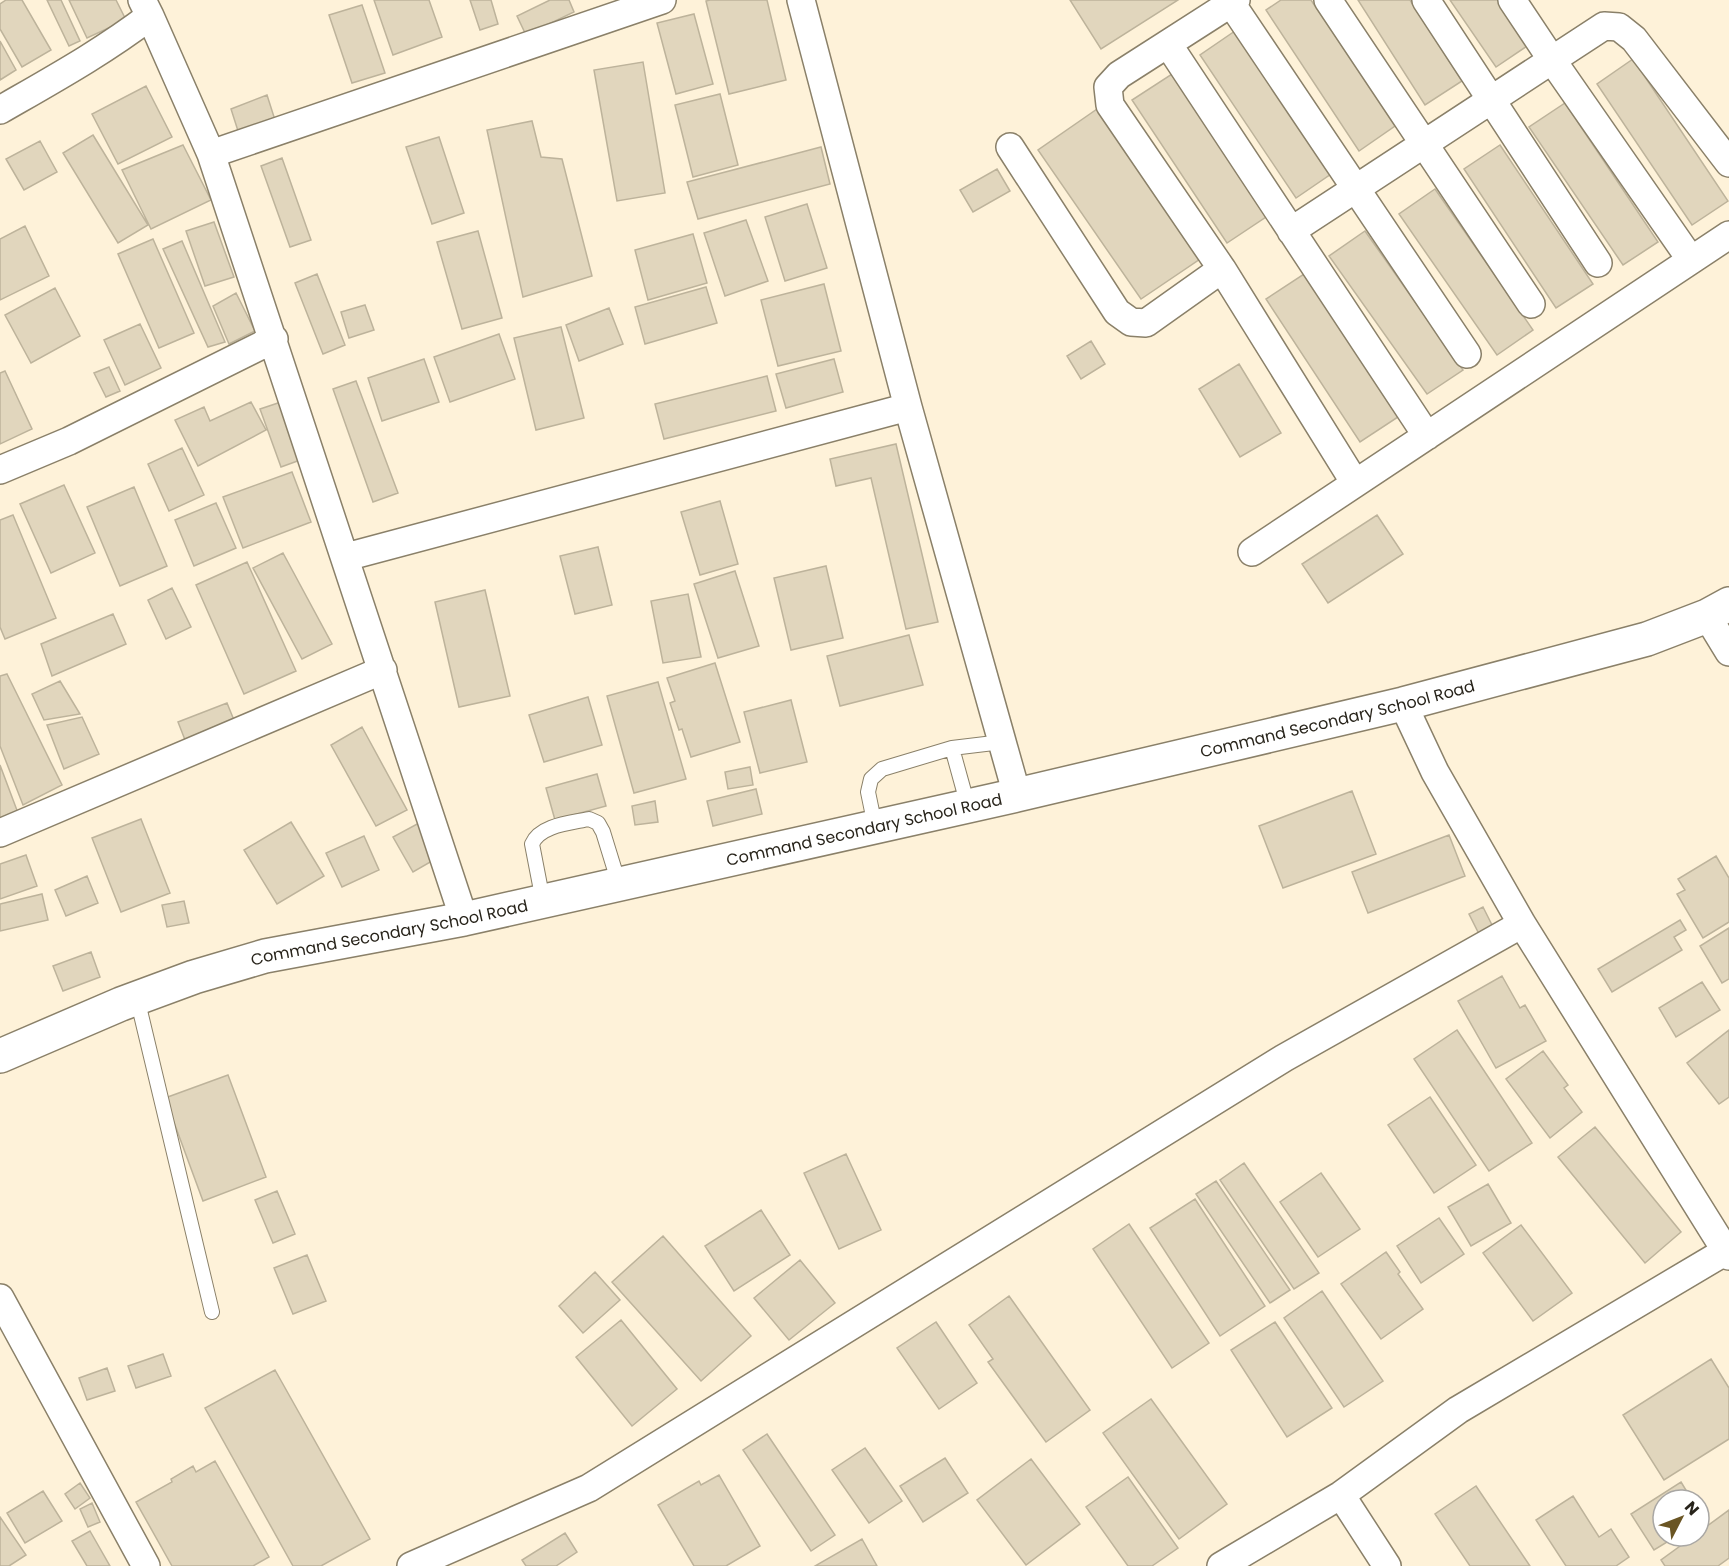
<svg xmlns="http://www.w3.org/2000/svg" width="1729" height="1566" viewBox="0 0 1729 1566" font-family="Poppins,sans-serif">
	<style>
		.building { fill: #e1d6bd; stroke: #bdb39b; stroke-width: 1.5 }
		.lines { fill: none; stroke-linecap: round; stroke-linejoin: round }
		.service-casing { stroke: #8a8069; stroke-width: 16 }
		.minor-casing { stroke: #8a8069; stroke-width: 30 }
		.secondary-casing { stroke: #8a8069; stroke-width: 36 }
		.service { stroke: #fff; stroke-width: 14 }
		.minor { stroke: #fff; stroke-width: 27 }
		.secondary { stroke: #fff; stroke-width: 33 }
		.labels { text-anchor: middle; stroke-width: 4.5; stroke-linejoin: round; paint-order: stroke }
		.street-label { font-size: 16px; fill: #28241b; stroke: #fff }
	</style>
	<rect width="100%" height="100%" fill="#fef2d9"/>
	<!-- building -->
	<path class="building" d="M6,0h16l29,50 -29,17 -22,-38v-25z
		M47,0h14l19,41 -11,5z
		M69,0h47l10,20 -39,18z
		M374,0h55l13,37 -49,18z
		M470,0h21l7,24 -18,6z
		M550,0h19l5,12 -48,23 -9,-19z
		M710,0h57l19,80 -57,14 -23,-93z
		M1070,0h108l-77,49z
		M1281,0h30l84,126 -36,25 -93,-141z
		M1358,0h52l52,81 -37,24z
		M1450,0h54l29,42 -37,25z
		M362,5l23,68 -33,10 -23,-68z
		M694,14l19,70 -37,10 -19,-71z
		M1235,31l96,143 -35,24 -96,-143z
		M0,41l16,29 -16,10z
		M1633,59l95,142 -36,24 -95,-141z
		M643,62l22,131 -48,8 -23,-131z
		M1172,74l94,143 -39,26 -95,-143z
		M146,86l26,51 -54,27 -26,-50z
		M720,94l18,71 -45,12 -18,-72z
		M267,95l8,25 -36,14 -8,-25z
		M1565,103l93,139 -35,23 -94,-138z
		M1100,107l103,150 -62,42 -103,-149z
		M532,121l9,36 21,2 30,117 -69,21 -36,-167z
		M93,135l55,90 -30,18 -55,-90z
		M439,137l25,76 -32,11 -26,-77z
		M40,141l17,31 -33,18 -18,-31z
		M183,145l28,55 -60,29 -29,-59z
		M1500,145l93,139 -37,24 -92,-139z
		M821,147l9,37 -132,35 -11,-37z
		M282,158l29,82 -21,7 -29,-81z
		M997,169l13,22 -37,21 -13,-22z
		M1435,189l98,141 -36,25 -98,-141z
		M807,204l20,64 -42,13 -20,-64z
		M746,220l22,61 -43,15 -21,-63z
		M214,222l20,55 -29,9 -19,-55z
		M25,226l24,50 -49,24v-61z
		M478,231l24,87 -40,11 -25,-87z
		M1365,231l98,139 -36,24 -98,-138z
		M693,234l14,49 -59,17 -13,-50z
		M153,239l41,94 -35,15 -41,-94z
		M182,241l43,101 -17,5 -45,-98z
		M317,274l28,71 -22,9 -28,-71z
		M1304,274l94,143 -38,25 -94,-143z
		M824,284l17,67 -63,15 -17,-66z
		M706,287l11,36 -72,21 -10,-37z
		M55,288l25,48 -49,27 -26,-48z
		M236,293l19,38 -26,13 -16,-38z
		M365,305l9,25 -25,8 -8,-26z
		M609,308l14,36 -44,17 -13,-36z
		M140,324l21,44 -36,17 -21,-45z
		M561,327l23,91 -48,12 -22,-92z
		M499,334l16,45 -65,23 -16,-45z
		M1091,341l14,23 -24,15 -14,-23z
		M424,359l15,43 -57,19 -14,-43z
		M834,359l9,33 -57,16 -10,-34z
		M1239,364l42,69 -41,24 -41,-68z
		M109,367l11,24 -14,6 -12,-24z
		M5,371l27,58 -32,15v-71z
		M767,376l9,35 -112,28 -9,-35z
		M356,381l42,112 -25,9 -40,-113z
		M251,402l15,28 -68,36 -23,-46 29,-13 6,14z
		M281,402l22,57 -22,8 -21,-58z
		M896,444l42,178 -32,7 -35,-151 -35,8 -6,-27z
		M182,448l22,47 -35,16 -21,-47z
		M292,472l19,50 -68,26 -20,-51z
		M64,485l31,68 -44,20 -31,-69z
		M134,487l33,79 -47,20 -33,-79z
		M720,501l18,63 -38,11 -19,-63z
		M216,503l20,45 -42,18 -19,-46z
		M13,515l43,103 -51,21 -5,-12v-107z
		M1377,515l26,39 -75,49 -26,-39z
		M598,547l14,58 -37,9 -15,-58z
		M283,553l49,91 -30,15 -49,-91z
		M247,562l49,109 -52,23 -48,-109z
		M826,566l17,72 -52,12 -17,-72z
		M735,571l24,75 -41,12 -24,-74z
		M172,588l19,39 -25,12 -18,-39z
		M485,590l25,106 -51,11 -24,-105z
		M688,594l13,63 -38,6 -12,-62z
		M113,614l13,30 -74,32 -11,-32z
		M909,635l14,50 -83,21 -13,-50z
		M715,663l25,79 -49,15 -9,-28 -3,1 -9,-27 5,-2 -8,-23z
		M7,674l55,111 -39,20 -23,-59v-70z
		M60,681l20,33 -36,6 -12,-26z
		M658,682l28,97 -52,14 -27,-97z
		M588,697l14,48 -58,17 -15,-47z
		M791,700l16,62 -47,11 -16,-61z
		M227,703l9,22 -49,20 -9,-23z
		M82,717l17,37 -35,15 -17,-44z
		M362,727l45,83 -31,16 -45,-81z
		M0,765l18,48 -18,7z
		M750,767l3,18 -25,4 -3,-17z
		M597,774l9,32 -51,14 -9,-32z
		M756,789l6,25 -49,12 -6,-25z
		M1352,791l24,63 -93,34 -24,-62z
		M655,801l3,21 -23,3 -3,-19z
		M141,819l29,74 -49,19 -29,-74z
		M291,822l33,54 -47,28 -33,-54z
		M419,823l20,34 -26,15 -20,-35z
		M1449,835l16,41 -97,37 -16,-41z
		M364,836l15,34 -37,17 -16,-34z
		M26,855l11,31 -37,13v-35z
		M1716,856l13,22v44l-26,16 -26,-44 8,-4 -7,-11z
		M87,876l11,27 -32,13 -11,-26z
		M42,894l6,26 -48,11v-27z
		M184,901l5,22 -22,4 -5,-22z
		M1483,907l11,22 -14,7 -11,-22z
		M1680,920l6,10 -12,7 8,13 -70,42 -14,-23z
		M1729,928v51l-7,4 -22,-37z
		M91,952l9,25 -37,14 -10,-25z
		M1502,976l18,32 5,-3 21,36 -50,27 -38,-67z
		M1702,982l18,28 -44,27 -17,-29z
		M1457,1030l75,113 -43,28 -75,-112z
		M1729,1030v67l-10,7 -32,-41z
		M1543,1051l25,34 -4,3 18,24 -32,26 -44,-59z
		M228,1075l38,102 -63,24 -38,-103z
		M1430,1097l46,68 -42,28 -46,-68z
		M1595,1127l86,105 -36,31 -87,-106z
		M846,1154l35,76 -42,19 -35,-76z
		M1244,1163l75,110 -25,16 -74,-109z
		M1321,1173l39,56 -42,28 -38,-55z
		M1216,1181l74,109 -20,13 -74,-109z
		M1488,1184l23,39 -40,23 -23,-39z
		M277,1191l18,43 -22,9 -18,-43z
		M1195,1199l70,107 -45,30 -70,-108z
		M761,1210l29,45 -56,36 -29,-45z
		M1439,1218l25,36 -43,29 -24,-37z
		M1129,1224l80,119 -37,25 -79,-119z
		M1521,1225l51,68 -39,28 -50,-68z
		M663,1236l88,100 -50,45 -89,-99z
		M1386,1252l14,20 -2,2 25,35 -42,30 -40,-55z
		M307,1255l19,46 -33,13 -19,-46z
		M800,1260l35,43 -46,37 -35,-42z
		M595,1272l25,28 -37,33 -24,-27z
		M1322,1291l61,90 -39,26 -60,-89z
		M1009,1296l81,114 -44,32 -58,-80 5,-3 -24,-34z
		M621,1320l56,69 -45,37 -56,-69z
		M936,1322l41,61 -38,26 -42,-61z
		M1275,1322l57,86 -45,29 -56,-87z
		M163,1354l8,22 -35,12 -8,-22z
		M1711,1359l18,29v51l-65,41 -41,-65z
		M107,1368l8,23 -28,9 -8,-22z
		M275,1370l95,169 -49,27h-28l-88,-158z
		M1151,1399l76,105 -48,35 -76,-106z
		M767,1434l68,101 -24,16 -68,-101z
		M865,1448l37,53 -33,22 -37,-53z
		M945,1458l23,35 -45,29 -23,-36z
		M1031,1459l49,65 -54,41 -49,-65z
		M215,1461l54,96 -16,9h-81l-36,-64 36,-20 -1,-3 22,-13 3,6z
		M719,1475l41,71 -34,20h-32l-36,-61 41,-24 2,4z
		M1128,1477l50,71 -26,18h-24l-42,-59z
		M1681,1482l11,18h-29v36h14l-23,14 -23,-36z
		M80,1483l10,15 -15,11 -10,-15z
		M1476,1486l54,80h-60l-35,-52z
		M43,1491l19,30 -37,22 -18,-30z
		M1573,1496l26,41 12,-8 18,28 -13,9h-50l-30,-46z
		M92,1503l8,19 -12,5 -8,-18z
		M1729,1510v48l-11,8h-53l-4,-6 33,-24h5v-4z
		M0,1517l26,38 -17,11h-9z
		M90,1531l20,35h-23l-15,-25z
		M565,1533l12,19 -21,14h-30l-4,-6z
		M862,1539l15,27h-62z"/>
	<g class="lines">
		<defs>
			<path id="service" d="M952,748l16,58
				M875,826l-7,-34 3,-13 11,-10 70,-21 50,-6
				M543,901l-11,-57c8,-19 39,-21 57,-25l9,4 5,9 16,52
				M137,998l75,314"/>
			<path id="minor" d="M142,0l8,16 61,138 253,765
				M801,0l107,407 109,388
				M1236,0l-117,75 -11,12 2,18 112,164 133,214
				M1328,0l203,304
				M1426,0l172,263
				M1512,0l40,60 52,-34 15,1 15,12 95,124
				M1231,3l236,351
				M1168,44l259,392
				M0,110c52,-30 103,-58 150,-94
				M1010,147l107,165 14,10 15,1 76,-54
				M211,154l451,-154
				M1291,231l261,-171 139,200
				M0,470l69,-29 205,-102
				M1252,552l477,-317
				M346,557l562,-150
				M1707,616l22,36
				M1403,704l32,68 87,152 207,332
				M0,833l383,-163
				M0,1298l146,268
				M1341,1495l46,71
				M411,1566l178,-78 695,-430 238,-134
				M1221,1566l120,-71 117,-85 268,-159"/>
			<g id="secondary">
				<path id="s1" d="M0,1056l121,-52 73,-27 71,-21 199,-37 553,-124 386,-91 244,-65 60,-23 22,-12"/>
			</g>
		</defs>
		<!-- service casing -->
		<use href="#service" class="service-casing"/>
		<!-- minor casing -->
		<use href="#minor" class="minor-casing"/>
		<!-- secondary casing -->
		<use href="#secondary" class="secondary-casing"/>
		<!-- service -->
		<use href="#service" class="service"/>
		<!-- minor -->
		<use href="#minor" class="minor"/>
		<!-- secondary -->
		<use href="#secondary" class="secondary"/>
	</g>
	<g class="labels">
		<!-- street labels -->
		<g class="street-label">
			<text dy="6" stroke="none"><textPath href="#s1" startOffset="1382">Command Secondary School Road</textPath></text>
			<text dy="6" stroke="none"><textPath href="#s1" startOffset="896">Command Secondary School Road</textPath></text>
			<text dy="6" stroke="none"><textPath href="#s1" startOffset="410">Command Secondary School Road</textPath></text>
		</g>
	</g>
	<!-- north arrow -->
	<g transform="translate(1681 1518) rotate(48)"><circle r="28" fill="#ffffff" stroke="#a9a7a4" stroke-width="1.5"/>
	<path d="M0-4.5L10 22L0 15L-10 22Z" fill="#6a5524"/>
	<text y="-9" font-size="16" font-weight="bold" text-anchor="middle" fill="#28241b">N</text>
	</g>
</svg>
